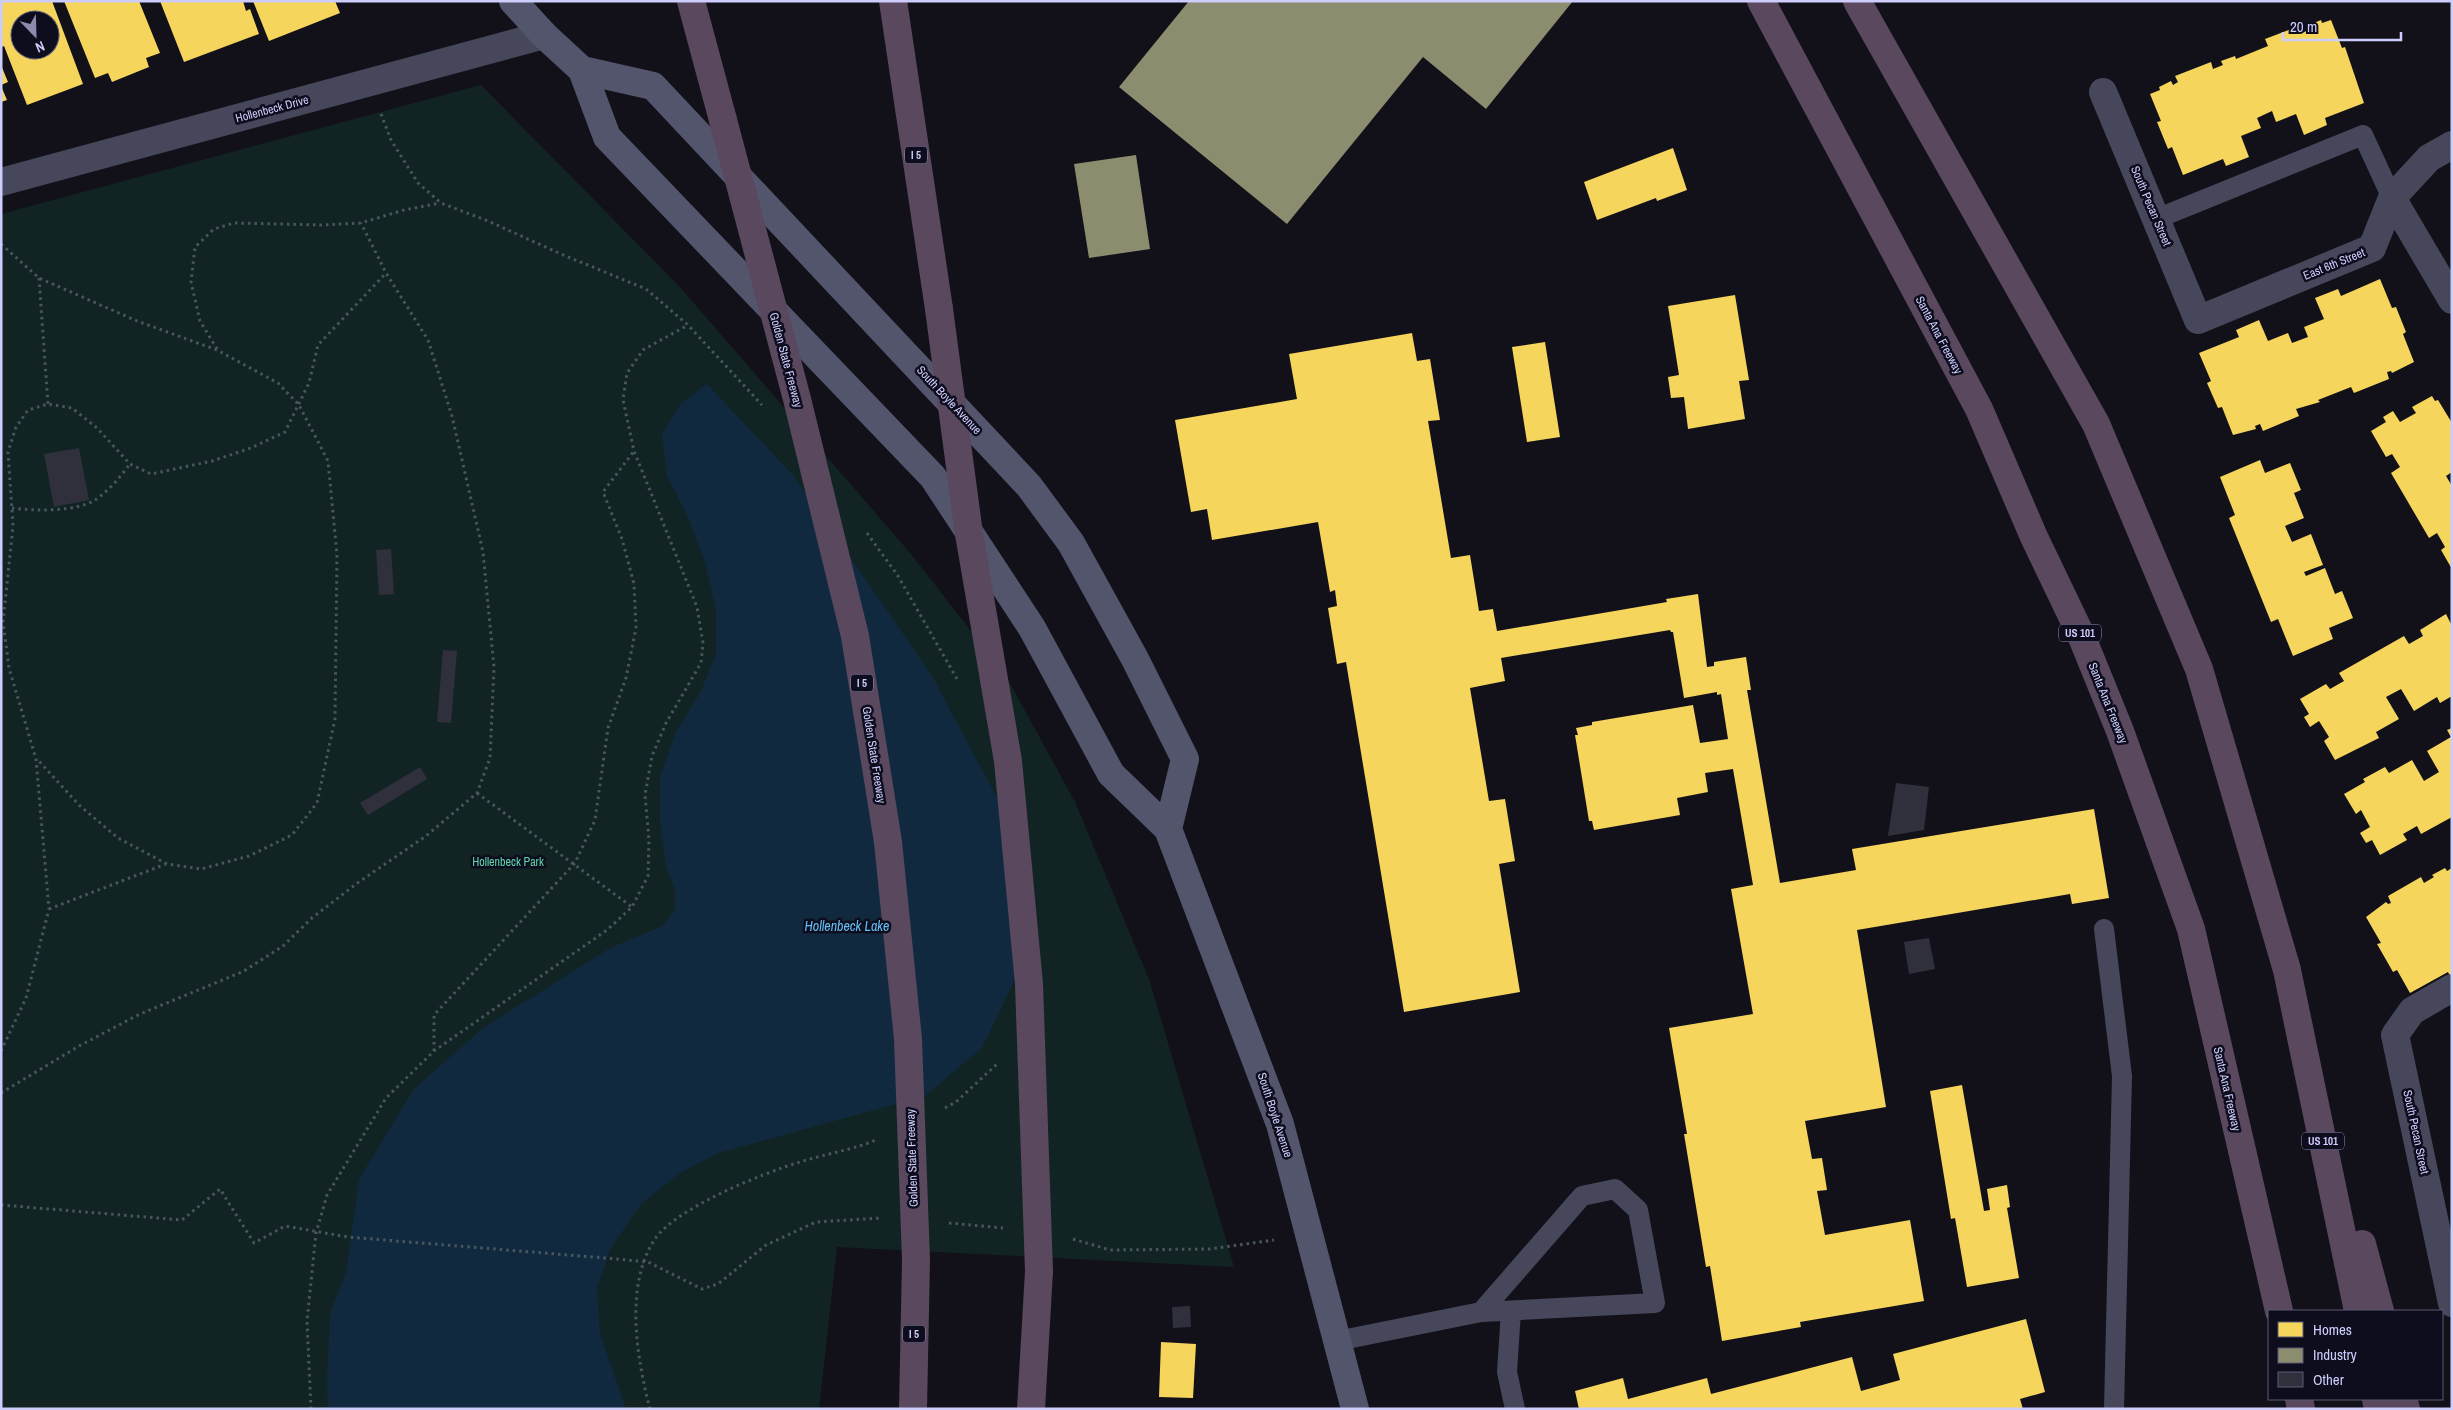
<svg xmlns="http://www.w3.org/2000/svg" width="2453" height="1410" viewBox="0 0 2453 1410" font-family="'Archivo Narrow',sans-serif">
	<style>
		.green { fill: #112423 }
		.water { fill: #11293f }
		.homes { fill: #f6d55c; fill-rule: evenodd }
		.industry { fill: #8c8c6e }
		.building { fill: #302f3c }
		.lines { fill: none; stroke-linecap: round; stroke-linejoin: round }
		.path { stroke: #485660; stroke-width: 3; stroke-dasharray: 2.5 4; stroke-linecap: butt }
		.service { stroke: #46475a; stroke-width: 20 }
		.minor { stroke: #46475a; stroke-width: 28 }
		.secondary { stroke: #53556d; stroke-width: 28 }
		.motorway { stroke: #59485e; stroke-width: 28 }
		.motorway-bridge { stroke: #59485e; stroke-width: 28 }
		.labels { text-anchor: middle; stroke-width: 5; stroke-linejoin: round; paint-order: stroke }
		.shield { fill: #0e0d1e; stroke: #9493b9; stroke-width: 1 }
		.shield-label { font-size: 11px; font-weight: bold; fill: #cdcdfc }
		.street-label { font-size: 12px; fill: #cdcdfc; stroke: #0e0d1e }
		.park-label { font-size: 12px; fill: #5fd6ab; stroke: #0e0d1e }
		.water-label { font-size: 14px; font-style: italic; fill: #63c1f4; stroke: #0e0d1e }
	</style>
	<rect width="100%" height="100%" fill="#12111a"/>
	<!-- green -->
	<path class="green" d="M481,85l198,201 232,268 95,122 69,126 75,180 84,285 -397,-20 -18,162h-818v-1195z"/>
	<!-- water -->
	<path class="water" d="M707,384l86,91 138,199 74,139 11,164 -34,71 -57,48 -206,57 -39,20 -39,31 -31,45 -13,40 3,45 26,75h-298l-1,-27 3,-69 16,-40 13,-94 55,-90 69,-61 127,-80 53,-22 12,-17v-20l-9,-22 -6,-47v-43l16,-45 25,-41 15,-37v-45l-11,-47 -17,-45 -21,-41 -5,-42 19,-31z"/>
	<!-- homes -->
	<path class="homes" d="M1,1h51l31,83 -56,21 -23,-59 -3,1zM20,20h30v30h-30z
		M64,1h75l21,52 -14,5 3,9 -37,15 -4,-9 -13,5z
		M160,1h83l3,10 4,-2 9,25 -75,28z
		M253,1h82l5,12 -71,28z
		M2321,20l1,3 9,-3 11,28 3,-1 19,56 -39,15 2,7 -23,10 -8,-21 -20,8 -4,-11 -15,7 4,10 -20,8 8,21 -23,9 -3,-7 -40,16 -11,-28 -4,2 -11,-27 4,-1 -11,-27 10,-4 -1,-3 12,-6 2,4 5,-3 -3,-6 36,-14 2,7 10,-4 -2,-4 14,-5 1,3 32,-13 -3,-7 37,-14 2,7 5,-2 -2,-4z
		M1,65l7,17 -7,3z
		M1,86l6,14 -6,2z
		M1673,148l14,42 -30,11 -1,-3 -59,22 -13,-38z
		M2380,279l12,29 4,-1 10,25 -3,2 11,28 -22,11 -1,-2 -4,1 2,7 -35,14 -3,-6 -33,13 2,2 -24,7 3,7 -36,15 -3,-7 -5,2 1,3 -23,6 -11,-28 -4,1 -11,-25 4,-2 -12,-28 40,-16 -3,-7 23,-10 9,21 20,-8 4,10 16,-6 -4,-10 20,-8 -9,-21 23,-9 3,7z
		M1735,295l14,85 -10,1 6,38 -57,10 -4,-32 -13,1 -3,-21 11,-2 -11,-69z
		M1412,333l5,28 13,-2 10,61 -12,1 23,137 19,-3 9,56 14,-2 4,22 170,-29 -1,-3 32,-5 9,73 7,-1v-4l32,-5 5,33h-4l33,193 76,-13 -4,-21 242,-40 15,89 -37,6 -2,-10 -213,36 29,177 -81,14 7,38 10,-1 5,32 -10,1 8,44 85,-15 14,81 -124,21 1,5 -79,14 -12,-75 -4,1 -22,-133h3l-18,-106 84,-14 -22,-125 22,-4 -20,-116 -28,4 3,19 -31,6 3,17 -86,15 -2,-9h-3l-14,-86h3l-2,-7 16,-3v-3l101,-17 7,38 28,-4 -7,-45 -4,1v-3l-33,6 -11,-66h-2l-1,-2 -169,28 4,23 -35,7 19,113 16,-2 10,62 -16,3 21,128 -116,20 -58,-350 -9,2 -9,-56 9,-2 -2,-16 -5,2 -12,-70 -106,18 -5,-31 -16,3 -16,-92 122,-21 -8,-45z
		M1545,342l15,95 -33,5 -15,-95z
		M2432,396l3,5 3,-1 14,23v49l-6,4 6,10v83l-11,-19 4,-3 -8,-14 -8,5 -38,-65 9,-6 -8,-13 -6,3 -15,-26 15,-9 -3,-5 10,-6 7,11 16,-9 -4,-6z
		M2260,460l5,13 25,-10 11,27 -7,3 10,25 -19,8 7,16 19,-8 12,31 -19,7 2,4 19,-8 10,26 7,-3 11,27 -24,10 4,11 -40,17 -15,-37 -7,3 -42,-104 6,-3 -15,-38z
		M2446,614l6,12v70l-12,7 -3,-6 -23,14 -13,-22 -15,8 13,22 -23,13 3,6 -44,22 -11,-19 5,-4 -10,-16 -9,6 -6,-10 5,-3 -9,-15 26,-15 4,5 14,-8 -5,-8 65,-37 5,8 14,-8 -3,-6z
		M2452,728v89l-31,17 -4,-8 -14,8 4,6 -27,15 -8,-15 -6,3 -6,-10 10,-6 -9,-17 -5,4 -12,-20 21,-12 -2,-3 22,-12 4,6 23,-13 12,21 15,-9 -12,-21 24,-14 -4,-7z
		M2445,868l2,3 5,-3v112l-4,-8 -38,21 -13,-23 -4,2 -16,-28 4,-1 -15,-26 20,-15 2,2 3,-1 -3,-7 33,-19 3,6 10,-6 -2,-2z
		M1962,1085l22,126 6,-1 -3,-21 20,-4 3,22 -3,1 12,70 -52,9 -12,-69 -4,1 -21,-128z
		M2026,1319l19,73 -25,7 3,10h-444l-4,-18 48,-13 5,21 79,-21 4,16 141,-37 9,34 39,-11 -7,-26z
		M1161,1342l35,2 -3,54 -34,-1z"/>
	<!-- industry -->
	<path class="industry" d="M1189,1h384l-87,108 -63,-52 -136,167 -168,-137z
		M1136,155l14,94 -61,9 -15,-94z"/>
	<!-- building -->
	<path class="building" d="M79,448l10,52 -35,7 -10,-53z
		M391,549l3,45 -15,1 -3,-45z
		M443,650l14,1 -6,72 -14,-1z
		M420,767l7,12 -59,36 -8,-12z
		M1896,783l33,4 -5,43 -36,6z
		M1929,938l6,31 -26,5 -5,-32z
		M1190,1306l1,21 -18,1 -1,-21z"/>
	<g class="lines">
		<!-- path -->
		<path class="path" d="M381,114l10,26 27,43 23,20 47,18 73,33 85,35 42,36 74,80
			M1,244l38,34 98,43 80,29 61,33 21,22 29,56 9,94 -2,164 -18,84 -25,32 -43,21 -48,13 -34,-5 -49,-26 -39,-33 -42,-46
			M39,278l9,126
			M217,349l-17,-28 -9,-39 4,-35 19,-18 20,-6 89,2 38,-2 43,-13 36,-7
			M12,508c22,3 64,4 83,-8 14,-9 25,-23 35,-36
			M867,533l31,43 59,103
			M477,793l155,114
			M49,909l117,-45
			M1,1051l25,-53 23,-89 -13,-150 -27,-91 -6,-46 10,-96 -5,-74 8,-25 12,-17 20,-6 24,4 25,20 33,36 21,10 61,-13 39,-13 34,-16 24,-49 9,-38 68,-72
			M434,1051v-36l141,-152 20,-43 13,-92 18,-50 10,-50 -2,-44 -12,-45 -19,-47 31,-41
			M1,1093l78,-47 59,-31 106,-44 39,-25 29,-28 44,-34 70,-48 51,-43 13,-35 4,-91 -11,-115 -31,-136 -24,-76 -42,-67 -25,-50
			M945,1108l11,-6 41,-38
			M1,1205l181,15 38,-31 34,54 31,-17 63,11 269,22 31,3 54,27 16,-5 48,-39 50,-23 65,-4
			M949,1223l54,5
			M1073,1239l37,11 100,-1 64,-9
			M311,1409l-4,-88 9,-88 11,-38 59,-97 48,-47 173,-121 25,-23 16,-31 1,-36 -4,-45 7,-39 14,-33 35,-60 2,-20 -6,-36 -63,-156 -11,-51 4,-27 16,-23 45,-25
			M650,1409c-13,-50 -26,-124 5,-170 21,-31 108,-66 145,-77 25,-8 52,-12 76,-22"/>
		<!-- service -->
		<path class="service" d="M2156,219l207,-84 29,63
			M2104,929l18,147 -8,333
			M1511,1311l-4,61 8,37
			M1337,1341l144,-29 174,-9 -17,-93 -23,-21 -33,7 -101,116"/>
		<!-- minor -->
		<path class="minor" d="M2103,92l95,228 174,-72 20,-50 37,-40 23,-13
			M1,182l543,-147
			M2392,198l60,102
			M2452,988l-40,23 -17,24 57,268"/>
		<!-- secondary -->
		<path class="secondary" d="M513,1l31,34 38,35 25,67 326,340 99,151 79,146 57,55 112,295 75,285
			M582,70l71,16 376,400 42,57 64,116 50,100 -17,70"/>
		<!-- motorway -->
		<path class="motorway" d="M691,1l32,119
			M893,1l46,308
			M1761,1l218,408 55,128 47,98 39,96 71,198 88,382
			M1857,1l239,423 103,245 88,301 71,341
			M2362,1244l18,67
			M2299,1399l2,10
			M2376,1399l2,10
			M2403,1399l3,10
			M913,1409l3,-149
			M1031,1409l8,-138"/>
		<!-- motorway-bridge -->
		<path class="motorway-bridge" d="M723,120l74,279 58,237 33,206 20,197 8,221
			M939,309l30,225 39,227 21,223 10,287"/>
	</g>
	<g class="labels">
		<!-- shield labels -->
		<g class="shield">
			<rect x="905" y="146.5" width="22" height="17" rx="4"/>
			<rect x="2059" y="624.5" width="42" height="17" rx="4"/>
			<rect x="851" y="674.5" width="22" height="17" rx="4"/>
			<rect x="2302" y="1132.5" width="42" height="17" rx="4"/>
			<rect x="903" y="1325.5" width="22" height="17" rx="4"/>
		</g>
		<g class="shield-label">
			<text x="916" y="159">I 5</text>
			<text x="2080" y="637">US 101</text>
			<text x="862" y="687">I 5</text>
			<text x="2323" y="1145">US 101</text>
			<text x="914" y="1338">I 5</text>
		</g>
		<!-- street labels -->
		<g class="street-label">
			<text transform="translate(272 109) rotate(-15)" y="4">Hollenbeck Drive</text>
			<text transform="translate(2151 206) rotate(67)" y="4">South Pecan Street</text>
			<text transform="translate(2334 264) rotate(-22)" y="4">East 6th Street</text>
			<text transform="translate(1939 335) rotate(62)" y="4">Santa Ana Freeway</text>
			<text transform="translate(786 360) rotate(75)" y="4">Golden State Freeway</text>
			<text transform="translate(949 400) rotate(47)" y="4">South Boyle Avenue</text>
			<text transform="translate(2108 703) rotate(68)" y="4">Santa Ana Freeway</text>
			<text transform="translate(874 755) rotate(81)" y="4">Golden State Freeway</text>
			<text transform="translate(2227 1089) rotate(77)" y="4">Santa Ana Freeway</text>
			<text transform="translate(1275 1115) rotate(72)" y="4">South Boyle Avenue</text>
			<text transform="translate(2416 1132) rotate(78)" y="4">South Pecan Street</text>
			<text transform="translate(912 1158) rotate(-92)" y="4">Golden State Freeway</text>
		</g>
		<!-- park labels -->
		<g class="park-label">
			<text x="508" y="866">Hollenbeck Park</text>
		</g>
		<!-- water labels -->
		<g class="water-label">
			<text x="847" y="931">Hollenbeck Lake</text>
		</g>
	</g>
	<!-- border -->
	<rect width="2453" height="1410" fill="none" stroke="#cdcdfc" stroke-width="5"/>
	<!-- legend -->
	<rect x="2268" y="1310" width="175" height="90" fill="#0e0d1e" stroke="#5a5a77"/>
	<rect x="2278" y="1322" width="25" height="15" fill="#f6d55c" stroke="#5a5a77"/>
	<text x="2313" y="1335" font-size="15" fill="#cdcdfc">Homes</text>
	<rect x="2278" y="1348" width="25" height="15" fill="#8c8c6e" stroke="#5a5a77"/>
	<text x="2313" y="1360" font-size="15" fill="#cdcdfc">Industry</text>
	<rect x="2278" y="1372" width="25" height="15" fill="#302f3c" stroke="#5a5a77"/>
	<text x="2313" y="1385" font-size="15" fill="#cdcdfc">Other</text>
	<!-- north arrow -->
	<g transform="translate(35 35) rotate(157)"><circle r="24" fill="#0e0d1e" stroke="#5a5a77"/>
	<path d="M0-4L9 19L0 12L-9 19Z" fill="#8c8bad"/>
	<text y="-8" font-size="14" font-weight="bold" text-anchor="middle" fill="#cdcdfc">N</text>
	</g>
	<!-- scale -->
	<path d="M2283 32v8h118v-8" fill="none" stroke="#cdcdfc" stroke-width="2.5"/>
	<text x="2290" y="32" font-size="15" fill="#cdcdfc" stroke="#0e0d1e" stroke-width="4" paint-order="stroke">20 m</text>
</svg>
